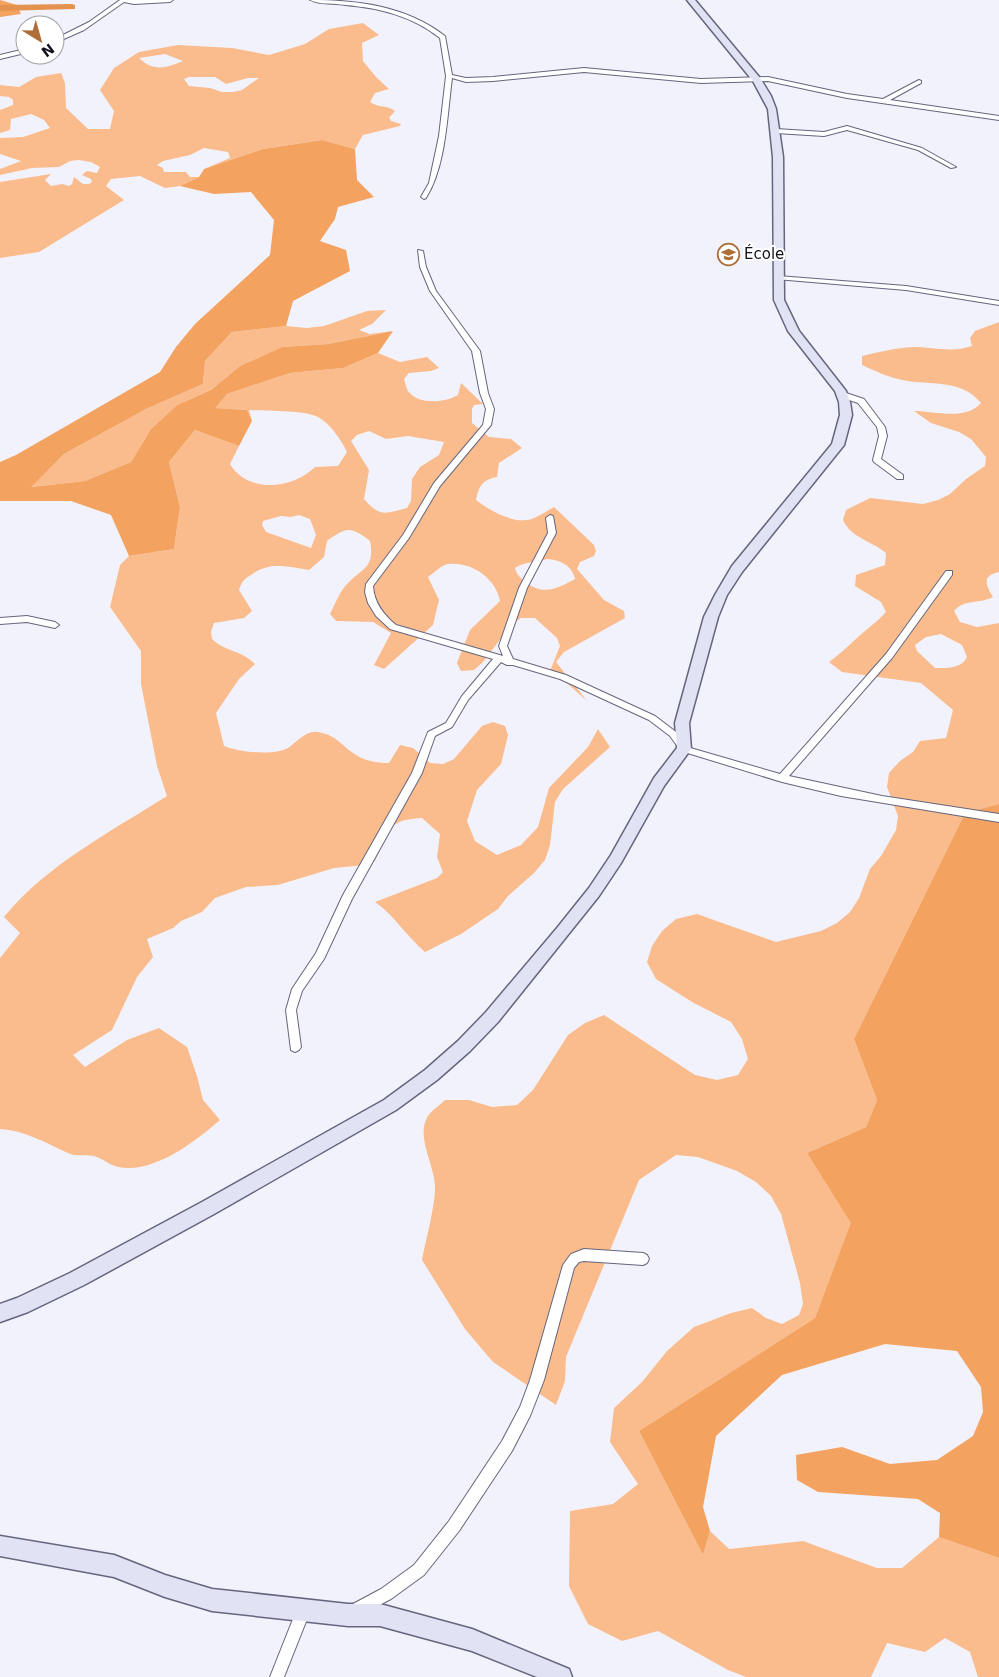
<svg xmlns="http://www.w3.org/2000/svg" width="999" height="1677" viewBox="0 0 999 1677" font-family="'DejaVu Sans',sans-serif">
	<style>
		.green { fill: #fabc8d; fill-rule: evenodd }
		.forest { fill: #f4a25f }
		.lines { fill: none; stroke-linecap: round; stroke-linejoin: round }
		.river { fill: #e4934f; fill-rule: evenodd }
		.street-casing { stroke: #65657d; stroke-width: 2 }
		.secondary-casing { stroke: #65657d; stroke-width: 3 }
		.street { fill: #fff; fill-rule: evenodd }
		.secondary { fill: #e2e2f5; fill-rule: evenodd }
		.labels { text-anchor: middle; stroke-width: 4; stroke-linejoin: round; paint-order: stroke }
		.far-poi-label { font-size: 15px; fill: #11111b; stroke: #fff; text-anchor: start }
	</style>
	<rect width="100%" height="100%" fill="#f2f2fd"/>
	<!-- green -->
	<path class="green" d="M363,23l16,12 -17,8 1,18 13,16 13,12 -14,4 -5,9c8,6 18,3 25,9l-6,7 2,3 10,3 -1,2 -37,9 -8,14 -33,-9 -59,9 -59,20 26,-11 -2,-6 -24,-4 -14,7 -27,6 -6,4 6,3 1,4h22l4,5h9l-19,9 -15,2 -25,-12 -29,3 -5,7 18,14 -85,52 -39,6v-76l51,-8 -6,6 6,6 11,-2 7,2 3,-2 2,-7 9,7h6l3,-2 -1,-3 -9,-4 5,-4 10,2 3,-6 -9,-5 -12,-2 -9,1 -11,6 -27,1 -32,7v-6l21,-8 -21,-7v-16l23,-1 27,-9 -6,-8 -13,-6 -20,5 -1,11 -10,3v-23l13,-5v-5l-4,-3 -9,-1v-11l19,2 17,-10 25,-4 4,10 1,25 22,21h22l4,-18 -14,-21 14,-22 25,-16 39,-7 54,3 37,7 36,-11 24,-15zM165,54l18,7c-16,7 -30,11 -44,-3zM189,77h26l11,7 22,-6h11l-17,12 -9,2h-11l-12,-4 -21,-2 -5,-7z
		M386,310l-14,14 -13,6 11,4 23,-3 -65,13 -46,3 -42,19 -29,24 -34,15 -26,24 -20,33 -46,19 -55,6 34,-33 82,-45 57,-25 2,-23 27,-29 54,-6 21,2 17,-2 43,-15z
		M999,322v250c-18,4 -13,13 -6,25 -13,7 -29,2 -39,14l6,11 17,5 22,-4v181l-34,9 -111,226 23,61 -11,27 -59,26 45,70 -37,95 -176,113 64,124 7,-24 19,18 74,-8 74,27h25l37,-31 60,21v119h-21l-8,-25 -25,-14 -20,14 -38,-9 -16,34h-125l-18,-7 -70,-39 -36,10 -34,-17 -19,-38 1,-75 43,-7 25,-20 -28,-42 4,-34 28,-26 25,-31 27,-24 37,-14 21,-5 14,10 16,6 17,-9 4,-11 -3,-21 -19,-69 -10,-18 -15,-14 -19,-11 -39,-14 -22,-2 -37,25 -73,177 -1,24 -9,24 -63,-43 -28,-33 -43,-69c4,-21 13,-53 13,-73 0,-22 -20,-50 -7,-71 4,-6 12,-11 17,-16h24l23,7 25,-2 16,-15 35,-55 17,-12 19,-8 91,60 22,5 21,-5 10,-16 -6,-20 -11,-17 -39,-20 -36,-23 -9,-17 5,-16 10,-15 14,-12 21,-5 79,28 45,-11 16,-8 13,-11 9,-14 11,-29 11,-13 15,-26 2,-14 -11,-29 2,-14 11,-12 13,-9 7,-11 26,-3 7,-28 -32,-27 -79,-11 -13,-10c14,-10 24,-21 36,-31 8,-7 14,-11 21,-19l-5,-10 -26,-16 1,-11 29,-10 1,-12c-14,-12 -35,-15 -43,-33l3,-10 24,-12 53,6 15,-4 12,-6 16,-15 19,-13 1,-9 -15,-18 -12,-7 -28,-9 -17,-12c22,0 51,10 67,-8 -21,-25 -50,-17 -79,-23 -14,-3 -27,-9 -40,-15v-9c17,-4 33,-8 51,-9 20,0 39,6 59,-1l-2,-8 5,-7zM941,634l21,11 5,12c-6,12 -20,11 -32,11l-18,-17 -2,-6 11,-8z
		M378,353l22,9 27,-5 12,11 -8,3 -22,2 -5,6c1,3 2,9 4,12 10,14 37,12 50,4l3,-12 22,21 -9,1 -2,4v14l17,14 22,2 11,9 -23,15 -2,14c-15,3 -18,9 -21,23 13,10 34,22 50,20 9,0 20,-9 28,-13l40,38 2,6 -2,5 -14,6 -3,7 27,31 20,11 1,7 -61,34 -8,10 31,39 -28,-25 -9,-5 10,-25 -3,-8 -22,-20h-14l-9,6 -29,38 -9,8 -13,1 -4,-8 13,-33 30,-29c-4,-23 -29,-40 -52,-37 -7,1 -14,9 -20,13l11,23 -6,25 -49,44 -10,-4 17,-32 -18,-11 -37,-1 -6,-7c4,-8 8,-18 13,-25 16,-21 33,-18 27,-48 -20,-15 -23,-14 -43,0l-3,16 -15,13c-23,-3 -38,-9 -58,5 -7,4 -9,6 -12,15l13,21 -8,7 -30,5 -3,9 1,7c12,12 31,12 43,25l-16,15 -23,34 8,33c14,6 50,10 64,2 9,-6 18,-18 30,-16 18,3 22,12 35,21 11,8 24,10 36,10l11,-18 13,3 17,15 13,1 11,-5 28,-33 11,-4 12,4 3,9 -7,29 -24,26 -10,31 8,20 22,14 24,-10 17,-18 11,-39 39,-41 10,-18 12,18 -47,42 -8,13 -5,43 -5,15 -11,13 -26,23 -10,13 -37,25 -36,18c-18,-15 -30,-36 -50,-50l62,-24 6,-6 -6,-15 3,-23 -18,-16c-17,1 -30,3 -38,20 -4,7 -5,15 -9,23l-9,4 -32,3 -56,17 -32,2 -31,11 -13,14 -21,9 -8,7 -26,11 6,18 -16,20 -25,53 -39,25 12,12 42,-27 32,-12 28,19 10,29 6,24 17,20c-24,21 -70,57 -105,46 -7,-2 -13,-8 -21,-10 -8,-2 -18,1 -26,-3 -22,-10 -44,-23 -68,-24v-171l20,-25 -16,-16c42,-52 108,-86 163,-121l-10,-30 -16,-82v-33l-31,-44 10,-42 9,-9 45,-7 6,-42 -11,-45 26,-32 44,16 -9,18c18,30 63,25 85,3l23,-1 9,-14c-6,-12 -16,-28 -29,-35 -13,-7 -53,-6 -69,-7l3,11 -5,-11 -33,-2 13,-14 63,-21 53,-5zM369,431l17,8 22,-3 36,6 -5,13 -19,12 -8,12 -1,22 -4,7c-23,6 -27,9 -43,-9l5,-29 -18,-29 6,-6zM299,515l11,4 6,16 -5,13 -45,-16 -4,-7 1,-4 18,-5 10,1zM547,559c13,1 25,6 28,20 -17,9 -31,17 -48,4 -6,-5 -10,-7 -12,-15 10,-7 20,-5 32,-9z"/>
	<!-- forest -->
	<path class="forest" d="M0,0l17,5 4,9 -21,3z
		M322,140l33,9 2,31 17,17 -36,10 -3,12 -15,22 26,9 4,21 -57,30 -7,25 -54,6 -27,29 -2,23 -57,25 -82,45 -33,33 54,-6 46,-19 20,-33 26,-24 34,-15 29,-24 42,-19 46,-3 65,-13 -15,22 -35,15 -53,5 -63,21 -12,14 32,2 5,11 -13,25 -44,-16 -26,32 11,45 -6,42 -45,7 -18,-41 -40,-14h-71v-39l16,-7 144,-83 16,-25 19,-23 75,-69 4,-35 -23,-28 -37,2 -34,-8 19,-9 5,-8 59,-20z
		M999,804v754l-60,-21 1,-24 -22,-14 -100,-7 -21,-12 -1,-25 46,-8 48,17 47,-4 36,-24 10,-24 -2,-25 -24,-36 -72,-7 -103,31 -66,61 -13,71 7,24 -7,24 -64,-124 176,-113 36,-95 -44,-70 59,-26 11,-27 -23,-61 111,-226z"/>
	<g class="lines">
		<!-- river -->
		<path class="river" d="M72,4l3,1v4l-75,2v-6z"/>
		<defs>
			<path id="street" d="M120,0h53l-3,2 -36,2 -10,-2 -40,28 -29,13v-4l34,-17z
				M310,0c48,0 96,6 135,36l7,39 14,3 27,-1 91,-9 117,11 67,-2 79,17 36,5 36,-19 2,1v2l-31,17 109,16v4l-152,-22 -79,-17 -67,2 -117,-11 -91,9 -27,1 -14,-4c-5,38 -6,88 -26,120l-2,1 -3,-2 8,-14 10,-47 7,-60 -6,-38c-28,-22 -60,-30 -95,-33 -11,-2 -26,0 -35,-5z
				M25,49v4l-25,6v-4z
				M847,126l75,22 34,19 -5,1 -33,-18 -71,-20 -23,6 -48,-3 -3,-2 3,-2 48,3z
				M418,250l5,1 3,16 10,24 44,60 8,42 6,16 -3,16 -51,61 -31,52 -36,48c1,17 11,29 23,39l107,31 -4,-10 20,-58 29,-55 -2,-15 4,-3 3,1 3,17 -29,55 -20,58 6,13 53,16 89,41 21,16 11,15 93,27 106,-120 60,-83h6v4l-60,83 -103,118 93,20 117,18v8l-158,-26 -59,-14 -101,-31 -11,-15 -21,-16 -89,-41 -47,-14h-6l-6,-3 -33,38 -16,27 -17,9 -13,37 -70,126 -28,60 -22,32 -6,19 5,37 -2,3 -4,2 -4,-2 -5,-40 6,-21 24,-36 27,-58 69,-122 16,-41 18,-9 16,-27 31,-37 -103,-30 -14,-13 -8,-13 -3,-11 1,-8 37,-49 31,-52 49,-58 3,-16 -6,-16 -8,-42 -42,-60 -10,-24z
				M778,276l128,10 93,15v4l-93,-15 -130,-11 -1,-1z
				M840,393h6l18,6 21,28 2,9 -6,23 22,16v4h-6l-23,-17 -1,-2 6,-24 -2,-9 -19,-24 -18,-6z
				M27,616l28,6 4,3 -4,3 -28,-6 -27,2v-6z
				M584,1249l59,4 4,2 2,4 -2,4 -4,2 -59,-4 -5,1 -5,6 -30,112 -14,36 -18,35 -53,80 -35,44 -33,24 -33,17 -5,-2 -2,-5 2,-5 28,-15 33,-24 35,-44 53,-80 18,-34 10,-27 33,-115 8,-11z
				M304,1602l5,2 2,5 -27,68h-14l29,-73z"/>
			<path id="secondary" d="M687,0h8l65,78 11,18 5,13 7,48 1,143 15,31 47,60 4,11 2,13 -8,30 -102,127 -15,23 -9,22 -29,106 2,26 -27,37 -43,77 -22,33 -101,126 -28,29 -33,29 -41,30 -182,104 -130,71 -56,27 -28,10v-18l17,-6 53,-25 132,-71 182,-102 41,-30 33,-29 28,-29 71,-84 32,-40 22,-33 43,-77 23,-30 -2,-25 29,-106 11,-22 17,-29 100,-122 8,-29 -1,-13 -4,-11 -47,-60 -14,-31 -1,-143 -5,-48 -15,-28z
				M0,1536l114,19 51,20 47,14 136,15h32l92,25 97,40 3,8h-35l-65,-26 -92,-25h-32l-136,-15 -47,-14 -51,-20 -114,-21z"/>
		</defs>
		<!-- street casing -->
		<use href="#street" class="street-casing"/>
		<!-- secondary casing -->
		<use href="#secondary" class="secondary-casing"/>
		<!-- street -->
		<use href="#street" class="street"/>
		<!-- secondary -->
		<use href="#secondary" class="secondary"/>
	</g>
	<!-- icons -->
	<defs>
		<symbol id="school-ring" viewBox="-11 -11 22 22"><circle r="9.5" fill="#fff" stroke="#ae6d37" stroke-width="1.5"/><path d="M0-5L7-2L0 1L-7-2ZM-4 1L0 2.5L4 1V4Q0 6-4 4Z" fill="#ae6d37"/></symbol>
	</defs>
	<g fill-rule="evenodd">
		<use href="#school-ring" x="716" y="242" width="25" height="25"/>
	</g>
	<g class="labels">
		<!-- far-poi labels -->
		<g class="far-poi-label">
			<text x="744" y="259">École</text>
		</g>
	</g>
	<!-- north arrow -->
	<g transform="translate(40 40) rotate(143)"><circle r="24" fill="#ffffff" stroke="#a0a0a4"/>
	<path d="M0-4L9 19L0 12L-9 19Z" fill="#ae6d37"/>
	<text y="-8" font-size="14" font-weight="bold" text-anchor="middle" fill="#11111b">N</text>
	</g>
</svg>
